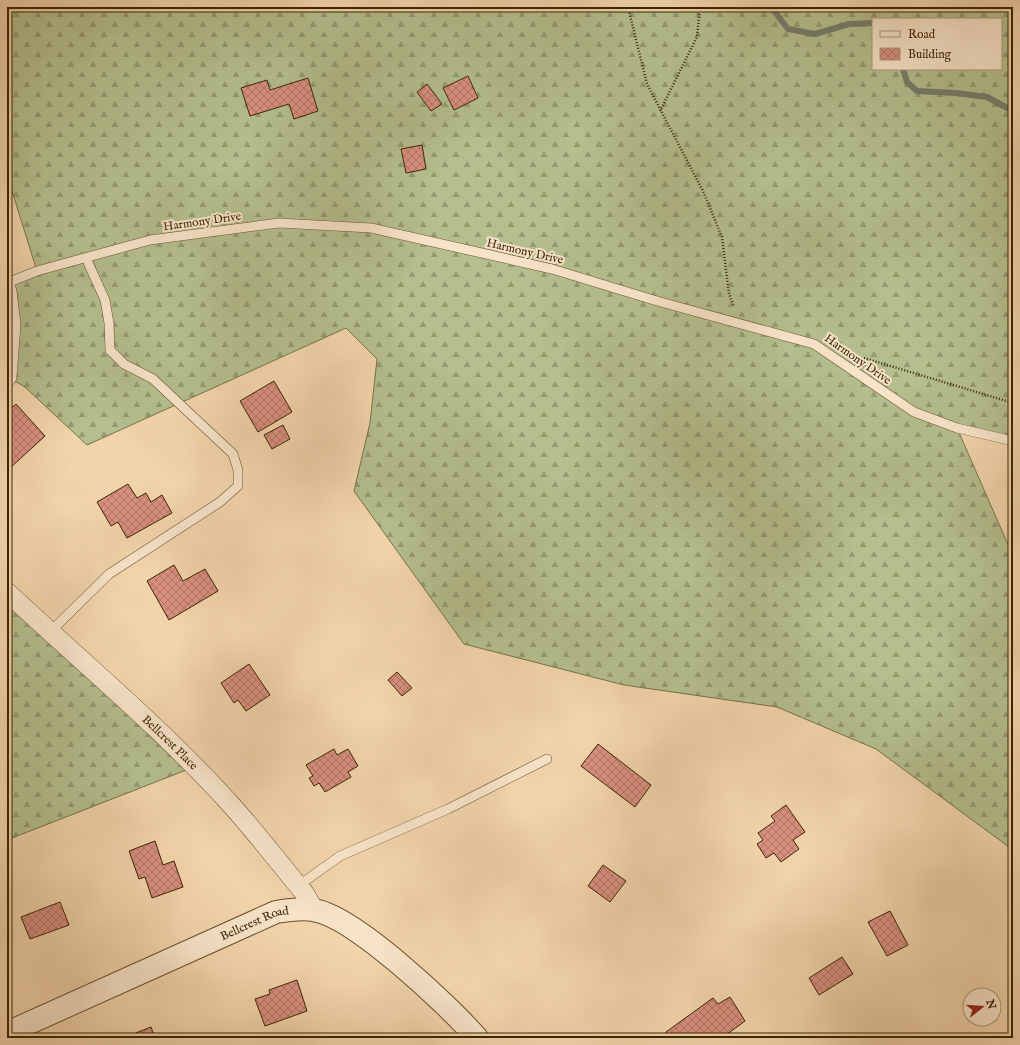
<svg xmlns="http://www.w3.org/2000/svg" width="1020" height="1045" viewBox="0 0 1020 1045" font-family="'IM FELL English',serif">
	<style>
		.forest { fill: url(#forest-firs); stroke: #787248; fill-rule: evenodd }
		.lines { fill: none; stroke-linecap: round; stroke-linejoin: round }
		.stream { stroke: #767d6c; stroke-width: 6 }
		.building { fill: url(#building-cross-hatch); stroke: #3b2503 }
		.service-casing { stroke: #69512d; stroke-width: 10 }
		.minor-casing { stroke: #69512d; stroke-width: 20 }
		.tertiary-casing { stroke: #69512d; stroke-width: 24 }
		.path { stroke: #3b2503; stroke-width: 2.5; stroke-dasharray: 1 2; stroke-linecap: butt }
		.service { stroke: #f7e3c8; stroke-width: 9 }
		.minor { stroke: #f7e3c8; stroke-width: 19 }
		.tertiary { stroke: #f7e3c8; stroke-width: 22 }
		.labels { text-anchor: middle; stroke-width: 4; stroke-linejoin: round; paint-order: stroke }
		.street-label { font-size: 12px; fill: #3b2503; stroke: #f7e3c8 }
	</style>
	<defs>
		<pattern id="forest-firs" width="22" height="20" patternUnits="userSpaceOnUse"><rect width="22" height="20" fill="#b4be8e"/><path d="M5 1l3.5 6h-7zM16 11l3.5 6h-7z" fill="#949a72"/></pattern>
		<pattern id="building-cross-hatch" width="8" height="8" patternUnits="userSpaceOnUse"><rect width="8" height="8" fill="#d88f7f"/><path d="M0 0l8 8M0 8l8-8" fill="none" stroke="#b07566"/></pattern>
	</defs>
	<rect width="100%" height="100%" fill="#f2d4ab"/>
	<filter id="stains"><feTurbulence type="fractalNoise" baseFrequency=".005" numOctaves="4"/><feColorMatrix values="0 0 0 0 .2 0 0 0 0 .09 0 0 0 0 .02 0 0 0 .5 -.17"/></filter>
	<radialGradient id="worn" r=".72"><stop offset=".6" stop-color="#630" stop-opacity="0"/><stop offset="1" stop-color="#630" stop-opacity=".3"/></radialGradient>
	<!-- forest -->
	<path class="forest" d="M7,7h1006v434l-56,-13 56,128v294l-137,-101 -99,-42 -153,-22 -160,-41 -110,-153 16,-68 7,-64 -31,-31 -259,117 -62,-58 -17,-10 -1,-94 30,-12 -30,-96zM873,19h128v50h-128z
		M7,592l187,175 -187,73z"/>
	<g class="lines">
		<!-- stream -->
		<path class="stream" d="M771,7l17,22 27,5 34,-10 24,-1
			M903,69l4,13 10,9 39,2 31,4 26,14"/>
	</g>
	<!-- building -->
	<path class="building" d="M468,76l10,22 -24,12 -11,-22z
		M308,78l10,33 -24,8 -5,-15 -39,12 -9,-28 26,-8 3,10z
		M427,84l15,20 -11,7 -14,-19z
		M422,145l4,24 -20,4 -5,-24z
		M274,381l18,31 -34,20 -18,-31z
		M16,404l29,32 -35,32 -3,-3v-53z
		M283,425l7,14 -18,10 -8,-14z
		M128,484l9,14 9,-5 5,9 11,-7 10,18 -45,25 -9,-16 -7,4 -14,-24z
		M174,565l9,16 22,-12 13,22 -49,29 -22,-39z
		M249,664l21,31 -24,16 -8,-11 -4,3 -13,-20z
		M397,672l15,16 -10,8 -14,-16z
		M598,744l53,41 -16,22 -54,-41z
		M334,749l3,6 11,-6 10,17 -10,6 3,5 -26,15 -6,-9 -5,3 -5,-8 4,-2 -7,-11z
		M786,805l19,27 -12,8 6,9 -18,13 -7,-9 -8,5 -9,-14 6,-4 -5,-7 17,-12 -4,-5z
		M155,841l8,24 11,-4 9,26 -31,11 -7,-21 -6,2 -10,-28z
		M603,865l23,16 -16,21 -22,-16z
		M60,902l9,23 -39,14 -9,-22z
		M890,911l18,34 -21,11 -19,-34z
		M842,957l11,17 -34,21 -10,-17z
		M297,980l10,31 -42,15 -10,-27 15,-5 -1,-4z
		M730,997l15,24 -23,17h-53l-3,-6 47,-34 5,6z
		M151,1027l4,11h-32z"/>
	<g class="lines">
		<defs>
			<path id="service" d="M7,283l30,-12 113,-31 129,-17 92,5 181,41 105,32 157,43 100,68 43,16 56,13
				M50,632l59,-58 111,-72 18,-16v-16l-5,-16 -80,-75 -29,-15 -14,-14 -1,-27 -4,-23 -19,-42
				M298,886l42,-30 108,-47 99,-50"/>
			<g id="minor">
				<path d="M7,291l4,34 -4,52"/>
				<path id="s1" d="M7,592c76,71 157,138 226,215 25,28 48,58 72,87l9,16"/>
			</g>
			<g id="tertiary">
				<path id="s2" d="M7,1033l269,-121c12,-2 25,-4 37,-2 40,5 136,96 164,128"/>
			</g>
		</defs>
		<!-- service casing -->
		<use href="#service" class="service-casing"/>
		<!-- minor casing -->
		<use href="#minor" class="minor-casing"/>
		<!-- tertiary casing -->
		<use href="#tertiary" class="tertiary-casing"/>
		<!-- path -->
		<path class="path" d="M628,7l19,77 56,107 19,46 7,57 5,12
			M660,111l37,-74 3,-30
			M864,358l149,45"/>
		<!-- service -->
		<use href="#service" class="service"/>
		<!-- minor -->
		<use href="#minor" class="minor"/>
		<!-- tertiary -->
		<use href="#tertiary" class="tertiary"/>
	</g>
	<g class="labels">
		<!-- street labels -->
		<g class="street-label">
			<text transform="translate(202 221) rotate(-8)" y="4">Harmony Drive</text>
			<text transform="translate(525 251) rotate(13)" y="4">Harmony Drive</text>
			<text transform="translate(858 359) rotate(35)" y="4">Harmony Drive</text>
			<text dy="4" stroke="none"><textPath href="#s1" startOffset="222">Bellcrest Place</textPath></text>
			<text dy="4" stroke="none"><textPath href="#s2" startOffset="271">Bellcrest Road</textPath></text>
		</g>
	</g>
	<!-- margin -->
	<rect width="1020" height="1045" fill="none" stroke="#f2d4ab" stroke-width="24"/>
	<rect x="8" y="8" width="1004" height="1029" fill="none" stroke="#3b2503" stroke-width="2"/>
	<rect x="12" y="12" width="996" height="1021" fill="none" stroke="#3b2503"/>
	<!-- legend -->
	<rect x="872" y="18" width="130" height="52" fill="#f7e3c8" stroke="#ac9779"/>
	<rect x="880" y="31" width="20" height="6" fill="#f7e3c8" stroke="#ac9779"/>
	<text x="908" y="38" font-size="12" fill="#3b2503">Road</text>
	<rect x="880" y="48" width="20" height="12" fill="url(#building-cross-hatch)" stroke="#ac9779"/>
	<text x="908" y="58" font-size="12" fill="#3b2503">Building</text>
	<!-- north arrow -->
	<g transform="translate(982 1007) rotate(73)"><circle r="19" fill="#f7e3c8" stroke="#ac9779"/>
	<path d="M0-3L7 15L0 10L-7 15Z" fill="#8f2418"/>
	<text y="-6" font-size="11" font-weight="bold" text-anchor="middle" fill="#3b2503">N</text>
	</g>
	<rect width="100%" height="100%" filter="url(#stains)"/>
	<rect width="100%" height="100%" fill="url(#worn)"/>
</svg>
